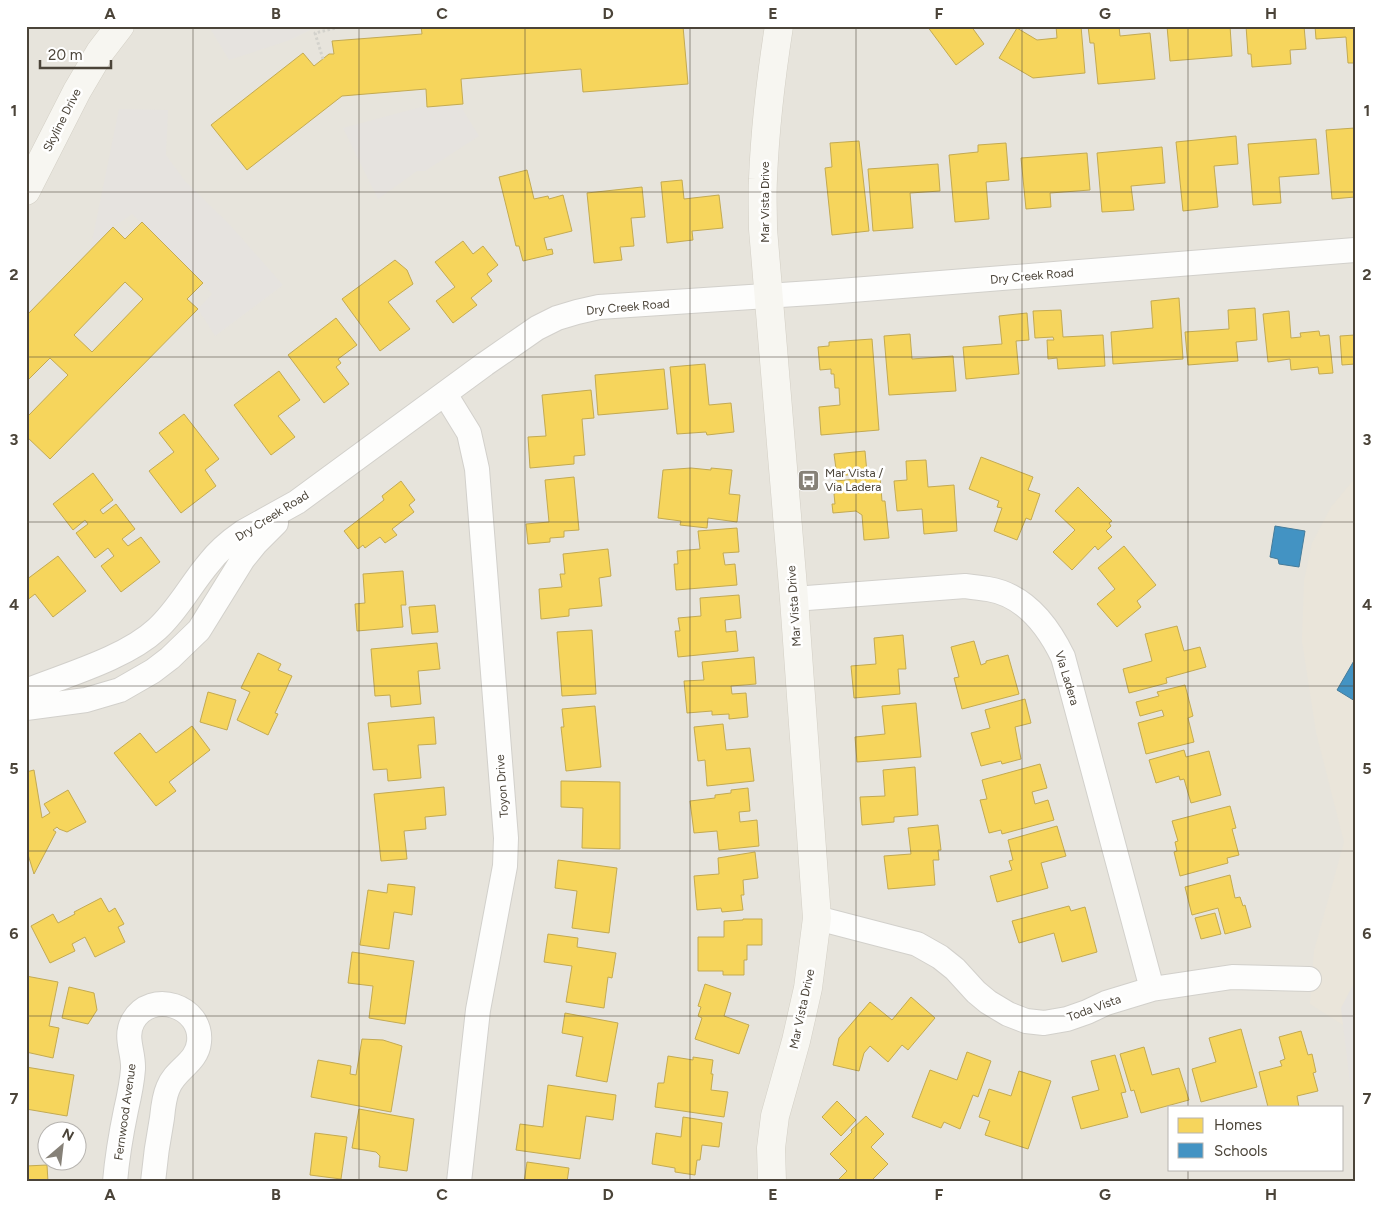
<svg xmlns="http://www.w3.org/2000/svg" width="1381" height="1208" viewBox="0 0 1381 1208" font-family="Figtree,sans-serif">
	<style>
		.residential { fill: #e7e4dc; fill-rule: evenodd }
		.education { fill: #eae5da }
		.parking { fill: #e6e3df }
		.homes { fill: #f6d55c; stroke: #c3aa52; fill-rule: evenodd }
		.schools { fill: #4393c3; stroke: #457b9a }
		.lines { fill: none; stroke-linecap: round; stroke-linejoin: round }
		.street-casing { stroke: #d2d0cb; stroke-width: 26 }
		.secondary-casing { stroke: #d3cfc5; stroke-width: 29 }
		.path { stroke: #d3d2cc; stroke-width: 3; stroke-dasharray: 2.5 2.5; stroke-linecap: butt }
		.street { stroke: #fdfdfc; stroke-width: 24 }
		.secondary { stroke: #f7f6f1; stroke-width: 28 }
		.grid { fill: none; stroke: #4b4439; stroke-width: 1; stroke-opacity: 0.55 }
		.labels { text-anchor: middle; stroke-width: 5; stroke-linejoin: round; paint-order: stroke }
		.street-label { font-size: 12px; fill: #4b4439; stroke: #fff }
		.poi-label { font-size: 12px; fill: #4b4439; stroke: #fff; text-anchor: start }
		.neatline { fill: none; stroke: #4b4439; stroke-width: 2 }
		.grid-label { font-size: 16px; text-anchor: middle; font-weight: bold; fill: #4b4439 }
	</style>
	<rect width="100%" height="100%" fill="#f4f2ee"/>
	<!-- residential -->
	<path class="residential" d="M26,26h1329v1156h-1329zM1170,1107h172v62h-172zM48,1130h30v30h-30z"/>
	<!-- education -->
	<path class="education" d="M1355,478v620l-4,-5 -8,-68 -33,-21 4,-53 30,-109 -28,-110 -14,-91 2,-60 8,-38 19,-36z"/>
	<!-- parking -->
	<path class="parking" d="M217,26h103l-6,2 -24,12 -61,20 -18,-30z
		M421,107h40l18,29 -54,35h-8l-39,28 -35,-71z
		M119,109l49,1 -2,45 19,26 44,43 54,61 -68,51 -17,-27 14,-15 -9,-11 -71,-69 -19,13 -23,24z
		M1355,981v117l-4,-5 -10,-85z"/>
	<!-- homes -->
	<path class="homes" d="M421,26h262l5,58 -105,8 -2,-23 -120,10 2,25 -36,3 -1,-18 -84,7 -95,74 -36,-45 92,-72 11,13 15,-12h5l-2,-13 90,-7z
		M927,26h44l13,18 -28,21z
		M1056,26h25l4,47 -52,5 -34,-20 18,-30 20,12 20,-2z
		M1088,26h31l1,10 30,-3 5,46 -57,5 -4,-41h-4z
		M1167,26h63l2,30 -62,5z
		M1246,26h58l2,23 -16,1 1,14 -39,3 -1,-13h-3z
		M1315,26h40v37h-7l-2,-26 -30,2z
		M1355,128v69l-23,2 -6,-69z
		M1236,136l2,28 -24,2 4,41 -35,4 -7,-69z
		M1316,139l3,35 -40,3 2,26 -28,2 -5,-61z
		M859,141l10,90 -37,4 -7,-67 7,-1 -2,-24z
		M1006,143l3,37 -23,2 3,37 -34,3 -6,-67 29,-3v-7z
		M1162,147l3,36 -34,3 3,24 -32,2 -5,-59z
		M1087,153l3,37 -40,3 1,14 -25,2 -5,-51z
		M938,164l2,27 -30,2 3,35 -40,3 -5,-62z
		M527,170l7,29 14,-3 1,3 14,-4 9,36 -28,7 3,12 5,-1 1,5 -30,7 -4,-15h-3l-17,-69z
		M682,180l2,19 35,-4 4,33 -31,3 1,9 -26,3 -6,-61z
		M642,187l3,30 -14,1 3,28 -14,1 2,13 -28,3 -7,-70z
		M142,222l61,61 -16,16 11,10 -148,150 -24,-23v-24l3,3 39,-40 -18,-17 -24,24v-66l87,-89 12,12zM125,282l18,17 -51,53 -18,-17z
		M463,241l10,13 10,-8 15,19 -11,9 5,7 -21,17 6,7 -24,18 -17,-22 19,-14 -20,-25z
		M395,260l12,10 6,14 -25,18 22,27 -30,22 -38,-52z
		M1179,298l4,61 -70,5 -2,-32 42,-4 -2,-27z
		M1255,308l2,32 -21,2 2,19 -50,4 -3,-33 44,-3 -1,-19z
		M1061,310l2,27 40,-2 2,31 -47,3 -1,-11 -9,1 -1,-19h7l-1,-3 -18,1 -2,-27z
		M1289,311l2,27 10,-1 -1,-4 19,-2 1,5 9,-1 4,38 -14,1 -1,-7 -27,3 -1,-11 -22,3 -5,-48z
		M1027,313l2,27 -13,1 3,33 -53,5 -3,-32 39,-3 -3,-28z
		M336,318l21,27 -19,14 3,4 -5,4 13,17 -25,19 -36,-48z
		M910,334l2,25 41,-3 3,35 -67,4 -5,-59z
		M1355,335v29l-13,1 -2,-29z
		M872,339l7,91 -58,5 -2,-28 21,-2 -1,-17h-4l-1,-14h-3v-5l-11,1 -2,-23 11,-1v-4z
		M705,364l4,41 22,-2 3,29 -27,3 -1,-3 -29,2 -7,-67z
		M664,369l4,40 -70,6 -3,-40z
		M279,371l21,29 -22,16 17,21 -24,18 -37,-50z
		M591,390l3,28 -12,1 3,36 -11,1v8l-44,4 -2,-31 18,-1 -4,-41z
		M184,414l35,45 -14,11 11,16 -35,27 -32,-42 25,-19 -15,-19z
		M865,451l2,22 -30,3 -3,-22z
		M981,457l52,20 -5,13 12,4 -9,26 -5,-2 -9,22 -23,-9 8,-23 -5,-1 2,-6 -30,-12z
		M926,460l2,27 26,-2 3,46 -33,3 -2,-25 -25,2 -3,-30 13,-1 -1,-19z
		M691,468l20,2v-2l21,2 -3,24 11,1 -3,27 -29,-4 -1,10 -27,-3 1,-4 -23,-3 5,-48z
		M93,473l20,27 -13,10 3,4 13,-10 19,25 -13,10 6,7 13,-9 19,25 -39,30 -20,-26 13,-10 -6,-8 -13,10 -19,-25 12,-9 -3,-4 -12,10 -20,-26z
		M574,477l5,53 -15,1v6l-14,1v4l-22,2 -2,-20 23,-2 -4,-42z
		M880,477l2,24h3l4,37 -25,2 -2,-25 -6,-4 -23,2 -1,-9h3l-1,-10 2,-1 -1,-12z
		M401,481l14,19 -6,5 5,7 -22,17 5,6 -12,8 -5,-6 -15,11 -2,-3 -5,4 -14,-18 40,-31 -2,-4z
		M1078,487l34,34 -3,2 2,3 -5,5 6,6 -14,13 -3,-4 -23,24 -19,-18 22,-22 -20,-19z
		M737,528l2,24 -16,1 2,12 10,-1 2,21 -61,5 -2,-26h4l-1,-13 23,-2 -2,-18z
		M1124,546l32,39 -19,16 4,6 -24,20 -20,-23 18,-15 -17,-21z
		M608,549l3,27 -12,2 3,28 -33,3v7l-28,3 -2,-30 23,-2 -2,-13h5l-2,-20z
		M58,556l28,35 -33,26 -18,-23 -9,7v-21z
		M403,571l3,34h-5l2,22 -46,4 -2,-27 10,-1 -2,-29z
		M739,595l2,23 -16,2 1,12 10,-1 2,20 -60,6 -3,-26h5l-2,-13 23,-2 -1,-18z
		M435,605l3,27 -26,2 -3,-27z
		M1177,626l7,25 16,-4 6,20 -40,11 1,5 -38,10 -6,-24 29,-8 -7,-27z
		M592,630l4,64 -34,2 -5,-64z
		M903,635l3,34h-8l2,25 -46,4 -3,-32 25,-2 -2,-26z
		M974,641l7,24 5,-2v-2l22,-6 11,39 -57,15 -8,-31 5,-1 -8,-30z
		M437,643l3,26 -22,2 3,33 -30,3 -1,-12 -15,1 -4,-47z
		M258,653l23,11 -3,6 14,6 -17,37 3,1 -10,21 -31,-15 13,-28 -9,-4z
		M754,657l2,27 -25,2 1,8 14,-1 2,24 -19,2v-5l-17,1v-4l-25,2 -3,-32 20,-1 -2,-18z
		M1185,685l8,31 -5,2 6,24 -48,12 -8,-31 26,-7 -2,-6 -22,6 -4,-14 23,-6 -2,-4z
		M208,692l28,8 -9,30 -27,-8z
		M1025,699l6,24 -16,4 6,32 -19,5 -1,-3 -20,5 -10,-33 19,-5 -5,-18z
		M916,703l5,54 -64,5 -2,-25 30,-3 -3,-28z
		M595,706l6,61 -35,4 -5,-44h3l-2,-18z
		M434,717l2,27 -18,1 3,33 -33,3 -1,-12 -14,1 -5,-47z
		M723,724l3,26 24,-2 4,33 -47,5 -2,-26 -7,1 -4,-34z
		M192,726l18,24 -41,32 7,9 -20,15 -42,-53 26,-20 16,20z
		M1184,750l2,7 23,-6 12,44 -30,8 -7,-24 -4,1 -1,-4 -23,7 -7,-23z
		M1040,764l7,24 -15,4 3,12 13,-4 6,20 -52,14 -1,-4 -12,3 -9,-33 7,-1 -5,-19z
		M915,767l3,48 -24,2v5l-32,3 -2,-28 25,-1 -2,-26z
		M34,770l8,48 8,-5 -6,-9 24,-14 18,32 -19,10 -8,-3 -2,-2 -4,3 3,2 -22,42 -8,-26v-76z
		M561,781l59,1v67l-38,-1 1,-40 -22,-1z
		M444,787l2,28 -21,2 1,12 -22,2 3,28 -26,2 -7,-67z
		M748,788l2,23 -11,1 1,10 17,-2 2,26 -40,4 -2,-19 -23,2 -4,-32 25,-3v-3l16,-2v-3z
		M1230,806l6,22 -4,1 7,26 -12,3 1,5 -48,13 -6,-24 3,-1 -2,-9 3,-1 -6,-20z
		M938,825l3,25h-3l1,10h-6l2,25 -47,4 -4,-33 27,-2 -3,-26z
		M1057,826l9,30 -25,7 7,25 -51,14 -7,-26 22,-6 -3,-9 4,-1 -5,-20z
		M755,852l3,26 -15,2 1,15h-3l2,15 -21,2 -1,-4 -24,2 -3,-34 25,-2 -1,-16z
		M558,860l59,8 -8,65 -37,-5 5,-37 -22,-3z
		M1230,875l5,23 5,-1 3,9 2,-1 6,22 -26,7 -7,-26 -26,7 -7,-28z
		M388,884l27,3 -3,28 -18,-3 -5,37 -29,-4 8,-55 19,3z
		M101,898l8,14 6,-4 9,16 -6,3 7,15 -30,15 -10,-20 -13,7 3,7 -25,12 -19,-37 22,-12 5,9 17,-9 -1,-2z
		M1069,906l2,5 14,-4 12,45 -35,10 -8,-29 -35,10 -7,-22z
		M1215,913l6,21 -20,5 -6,-21z
		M743,919h19v26h-15v15h-3v15h-21v-4h-25v-34h26v-16l19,-1z
		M548,934l30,4 -1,9 39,6 -4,25 -4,-1 -4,31 -38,-6 6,-36 -28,-4z
		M352,952l62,9 -9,63 -36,-6 4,-32 -25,-3z
		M26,976l32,6 -9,44 10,2 -6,30 -27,-6z
		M705,984l26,9 -7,23 25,9 -10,29 -44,-15 7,-21 -4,-2 3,-9 -3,-1z
		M69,987l25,6 3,17 -9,14 -26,-6z
		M911,997l24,21 -27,32 -6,-5 -14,17 -18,-16 -6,7 -5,18 -26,-6 6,-27 31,-36 22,18z
		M565,1013l53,10 -11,59 -31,-6 7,-39 -21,-4z
		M1241,1029l16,58 -56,15 -9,-33 24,-7 -7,-24z
		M1301,1031l7,24 4,-1 4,18 -3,1 5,18 -21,5 2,11h-31l-9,-35 23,-6 -2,-5 5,-2 -6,-22z
		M362,1039l21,1 19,6 -11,66 -80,-15 7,-37 33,6 -1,8 6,1z
		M1144,1047l8,28 27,-7 10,32 -48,13 -7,-23 -3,1 -11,-37z
		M967,1052l24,9 -13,36 -5,-2 -13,34 -16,-7 -3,6 -29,-11 18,-47 27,10z
		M1115,1055l11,37 -5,1 7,24 -47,12 -9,-32 27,-7 -8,-29z
		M668,1056l25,4v-3l20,3 -2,14h2l-2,16 17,2 -4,25 -69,-10 3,-24h6z
		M26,1067l48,8 -7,41 -41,-7z
		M1019,1071l32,10 -23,68 -43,-14 5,-14 -11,-4 10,-28 22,7z
		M548,1085l68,10 -3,25 -27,-4 -6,43 -64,-9 4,-26 23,3z
		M837,1101l19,19 -15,16 -19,-19z
		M359,1109l55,10 -7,52 -28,-4 1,-11 -4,-4 -24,-4z
		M866,1116l18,18 -13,13 17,17 -18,18h-34l11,-11 -17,-17 22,-22 -1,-2z
		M683,1117l39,6 -3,24 -17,-2 -2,15h-3l-2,15 -20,-3v-4l-23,-4 4,-31 25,4z
		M315,1133l32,4 -6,42 -31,-4z
		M527,1162l42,6 -2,14h-43z
		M47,1165l1,17h-22v-16z"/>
	<!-- schools -->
	<path class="schools" d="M1275,526l30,5 -6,36 -20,-3 -1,-5 -8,-2z
		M1355,659v42l-18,-11z"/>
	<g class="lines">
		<defs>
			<path id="street" d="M445,394l24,39 8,36 29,369 -1,28 -27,144 -19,172
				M794,599l171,-13c8,1 16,2 23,3 37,6 60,37 75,68l89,332
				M26,691c40,-16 100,-33 131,-62 21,-19 34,-45 52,-66 9,-12 21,-22 34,-31l54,-30 188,-138 52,-36 20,-10 20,-6 22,-5 228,-15 528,-42
				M26,708l60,-8 34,-10 33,-19 17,-13 29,-28 44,-71 13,-16 20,-20
				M817,918l100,26 23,13 15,12 21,23 12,10 20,12 18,7 18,2 23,-4 20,-7 19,-9 46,-14 80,-12 77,2
				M115,1182c2,-24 6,-48 11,-72 3,-13 6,-27 7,-41 1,-17 -9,-32 0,-48 18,-32 70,-15 66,21 -2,21 -24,27 -31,46 -4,9 -5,20 -6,30 -4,21 -7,42 -9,64"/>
			<path id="secondary" d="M26,191l51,-100 23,-39 20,-26
				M772,1182l-1,-34 4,-32 21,-75 12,-53 9,-70 -23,-319 -31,-370c0,-17 -1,-34 0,-50 2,-51 8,-102 16,-153"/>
		</defs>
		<!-- street casing -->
		<use href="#street" class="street-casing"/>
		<!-- secondary casing -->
		<use href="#secondary" class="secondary-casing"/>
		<!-- path -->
		<path class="path" d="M323,59l-8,-26 29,-7"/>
		<!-- street -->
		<use href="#street" class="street"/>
		<!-- secondary -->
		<use href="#secondary" class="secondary"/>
	</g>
	<!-- grid -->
	<path class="grid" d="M193,26v1156M359,26v1156M525,26v1156M690,26v1156M856,26v1156M1022,26v1156M1188,26v1081M26,192h1329M26,357h1329M26,522h1329M26,686h1329M26,851h1329M26,1016h1329M1188,1169v13"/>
	<!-- icons -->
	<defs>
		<symbol id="bus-square" viewBox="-11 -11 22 22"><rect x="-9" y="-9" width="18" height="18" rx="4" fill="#868178" stroke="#fff"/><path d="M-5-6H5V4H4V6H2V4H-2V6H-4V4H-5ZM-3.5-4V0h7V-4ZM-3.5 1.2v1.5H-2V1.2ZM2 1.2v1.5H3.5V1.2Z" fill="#fff"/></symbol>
	</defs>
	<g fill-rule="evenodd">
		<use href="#bus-square" x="796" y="468" width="25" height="25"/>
	</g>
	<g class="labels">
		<!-- street labels -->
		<g class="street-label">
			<text transform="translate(62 120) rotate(-63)" y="4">Skyline Drive</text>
			<text transform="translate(765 202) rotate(-90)" y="4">Mar Vista Drive</text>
			<text transform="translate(1032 276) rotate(-5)" y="4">Dry Creek Road</text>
			<text transform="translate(628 307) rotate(-5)" y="4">Dry Creek Road</text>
			<text transform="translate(272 516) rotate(-32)" y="4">Dry Creek Road</text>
			<text transform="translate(794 606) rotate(-94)" y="4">Mar Vista Drive</text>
			<text transform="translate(1067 678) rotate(73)" y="4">Via Ladera</text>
			<text transform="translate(502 786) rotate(-94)" y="4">Toyon Drive</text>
			<text transform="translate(1094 1008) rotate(-20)" y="4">Toda Vista</text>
			<text transform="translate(802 1009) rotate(-78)" y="4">Mar Vista Drive</text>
			<text transform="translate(125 1112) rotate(-82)" y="4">Fernwood Avenue</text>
		</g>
		<!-- poi labels -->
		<g class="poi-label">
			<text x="825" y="477">Mar Vista /<tspan x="825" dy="14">Via Ladera</tspan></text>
		</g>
	</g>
	<!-- border -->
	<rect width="1381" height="1208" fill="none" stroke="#ffffff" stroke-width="55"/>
	<!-- legend -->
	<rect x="1168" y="1106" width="175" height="65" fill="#ffffff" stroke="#b7b4b0"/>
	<rect x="1178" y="1118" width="25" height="15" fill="#f6d55c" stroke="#b7b4b0"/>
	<text x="1214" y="1130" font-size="15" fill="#4b4439">Homes</text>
	<rect x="1178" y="1143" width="25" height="15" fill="#4393c3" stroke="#b7b4b0"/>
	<text x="1214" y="1156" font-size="15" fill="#4b4439">Schools</text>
	<!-- north arrow -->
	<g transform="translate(62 1146) rotate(28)"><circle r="24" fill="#ffffff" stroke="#b7b4b0"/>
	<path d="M0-4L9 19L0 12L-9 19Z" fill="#868178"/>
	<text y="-8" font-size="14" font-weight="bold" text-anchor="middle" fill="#4b4439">N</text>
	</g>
	<!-- scale -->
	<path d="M40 60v8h71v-8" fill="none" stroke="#4b4439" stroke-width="2.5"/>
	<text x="48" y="60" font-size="15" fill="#4b4439" stroke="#ffffff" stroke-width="4" paint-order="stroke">20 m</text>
	<rect x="28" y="28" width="1326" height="1152" class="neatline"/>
	<g class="grid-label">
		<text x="110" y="19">A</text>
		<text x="276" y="19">B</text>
		<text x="442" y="19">C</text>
		<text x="608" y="19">D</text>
		<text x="773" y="19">E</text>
		<text x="939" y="19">F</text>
		<text x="1105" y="19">G</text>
		<text x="1271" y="19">H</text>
		<text x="14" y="116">1</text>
		<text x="1367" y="116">1</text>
		<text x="14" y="280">2</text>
		<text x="1367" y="280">2</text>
		<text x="14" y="445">3</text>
		<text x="1367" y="445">3</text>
		<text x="14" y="610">4</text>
		<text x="1367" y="610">4</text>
		<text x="14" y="774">5</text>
		<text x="1367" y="774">5</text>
		<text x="14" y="939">6</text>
		<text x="1367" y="939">6</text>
		<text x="14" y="1104">7</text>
		<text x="1367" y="1104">7</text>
		<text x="110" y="1200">A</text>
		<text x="276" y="1200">B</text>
		<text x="442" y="1200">C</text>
		<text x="608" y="1200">D</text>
		<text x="773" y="1200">E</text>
		<text x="939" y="1200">F</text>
		<text x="1105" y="1200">G</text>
		<text x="1271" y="1200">H</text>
	</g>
</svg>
